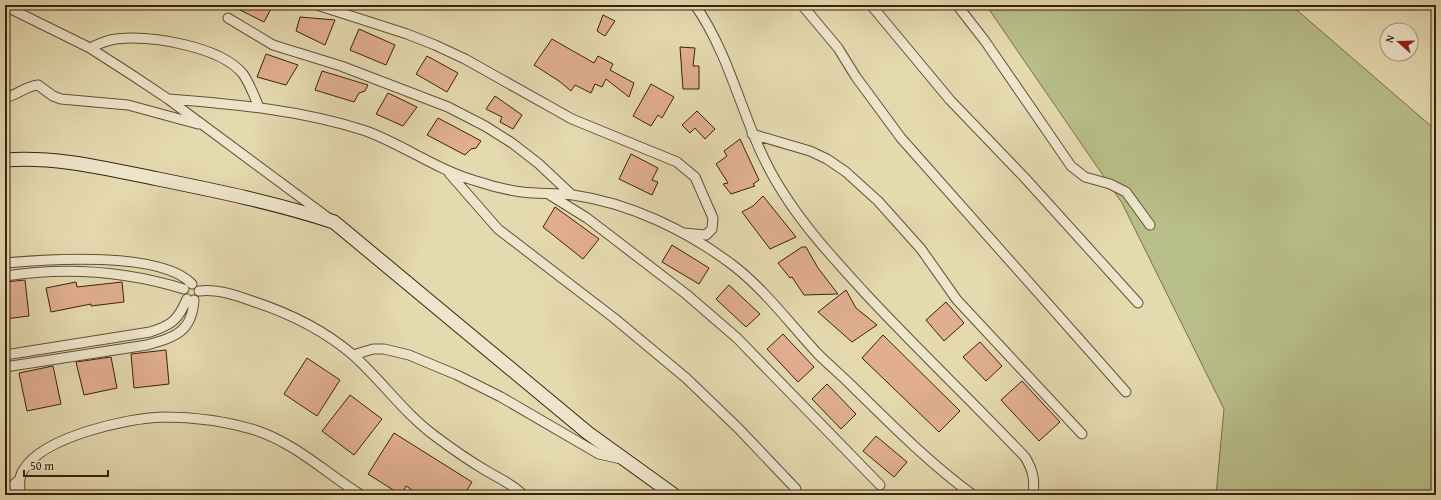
<svg xmlns="http://www.w3.org/2000/svg" width="1441" height="500" viewBox="0 0 1441 500" font-family="'Gentium Book Plus',serif">
	<style>
		.green { fill: #b8be89; stroke: #78704b }
		.building { fill: #e1ae91; stroke: #39220d }
		.lines { fill: none; stroke-linecap: round; stroke-linejoin: round }
		.street-casing { stroke: #645036; stroke-width: 11 }
		.secondary-casing { stroke: #39220d; stroke-width: 15 }
		.street { stroke: #eee6cc; stroke-width: 9 }
		.secondary { stroke: #eee6cc; stroke-width: 13 }
	</style>
	<rect width="100%" height="100%" fill="#e5d9b0"/>
	<filter id="stains"><feTurbulence type="fractalNoise" baseFrequency=".005" numOctaves="4"/><feColorMatrix values="0 0 0 0 .2 0 0 0 0 .09 0 0 0 0 .02 0 0 0 .5 -.17"/></filter>
	<radialGradient id="worn" r=".72"><stop offset=".6" stop-color="#630" stop-opacity="0"/><stop offset="1" stop-color="#630" stop-opacity=".3"/></radialGradient>
	<!-- green -->
	<path class="green" d="M986,5h305l140,121 5,-1v370h-220l8,-86 -102,-206z"/>
	<!-- building -->
	<path class="building" d="M230,5h43l-9,17z
		M603,15l12,6 -10,15 -8,-5z
		M300,17l35,3 -10,25 -29,-14z
		M359,29l36,16 -9,20 -36,-15z
		M552,39l42,24 4,-7 15,8 -3,6 24,13 -5,14 -23,-18 -4,8 -7,-3 -4,9 -16,-8 -4,6 -12,-10 -25,-16z
		M680,47l15,1 -2,18h6v23h-16z
		M266,54l32,11 -12,20 -29,-8z
		M427,56l31,17 -11,19 -31,-18z
		M322,71l46,14 -3,6 -6,2 -5,9 -39,-12z
		M651,84l23,13 -12,21 -4,-3 -7,11 -18,-10z
		M388,93l29,14 -14,19 -27,-12z
		M495,96l27,19 -9,14 -13,-7 2,-5 -16,-8z
		M697,111l18,18 -10,10 -10,-11 -5,5 -8,-8z
		M438,118l34,18 9,5 -5,7 -5,1 -6,6 -38,-20z
		M740,139l19,41 -6,4 2,2 -24,8 -8,-10 5,-1 -12,-19 11,-8 -3,-5z
		M631,154l27,14 -6,12 6,2 -6,13 -33,-16z
		M763,196l33,41 -26,12 -28,-37 11,-6z
		M555,207l44,32 -16,20 -40,-32z
		M672,245l37,23 -10,16 -37,-22z
		M802,247h4l12,21 20,26 -34,1 -12,-18 -2,1 -12,-15z
		M25,280l4,36 -24,3v-37z
		M76,282l1,5 45,-5 2,20 -33,4v-2l-40,8 -5,-24z
		M729,285l31,29 -14,13 -30,-28z
		M846,290l10,18 21,17 -25,17 -34,-30z
		M946,302l18,21 -20,18 -18,-21z
		M783,334l31,33 -16,15 -31,-33z
		M883,335l77,76 -21,21 -77,-74z
		M980,342l22,24 -16,15 -23,-24z
		M166,350l3,34 -35,4 -3,-34z
		M111,357l6,31 -33,7 -8,-33z
		M307,358l33,22 -23,36 -33,-22z
		M53,366l8,38 -34,7 -8,-38z
		M1022,381l38,41 -21,19 -38,-41z
		M827,384l29,30 -15,15 -29,-30z
		M350,395l32,24 -28,36 -32,-24z
		M394,433l78,49 -8,13h-44l-14,-9 -5,9 -33,-21z
		M876,436l31,26 -13,15 -31,-26z"/>
	<g class="lines">
		<defs>
			<path id="street" d="M317,5l90,29 28,11 30,14 107,60 105,43 18,15 18,41 -1,11 -6,6 -22,-2
				M695,5c40,57 49,128 87,186 23,37 53,69 82,101 52,56 108,109 161,165 8,13 10,23 8,38
				M802,5l36,43 18,29 45,61 225,254
				M871,5l79,95 74,77 114,126
				M957,5l28,36 86,125 14,11 25,7 16,8 24,33
				M5,6l85,42 42,27 36,24 159,118
				M228,18l45,27 68,21 107,41 37,19 27,17 27,21 33,31
				M90,48c8,-4 17,-8 26,-9 34,-4 104,7 127,35 7,10 11,22 16,33
				M5,98c12,-3 21,-12 33,-13l15,11 8,3 67,6 70,19
				M168,99c66,5 134,11 198,32 38,14 71,39 110,50 15,5 31,9 46,11 17,2 34,1 51,3 57,8 115,36 161,71 32,25 56,58 84,88 11,11 23,21 34,32 39,38 77,77 121,109
				M752,134l58,17 17,8 19,13 32,29 43,48 36,51 125,134
				M449,173l49,56 116,89 72,60 52,50 58,61
				M550,195l37,23 99,76 51,44 143,147
				M5,263c43,-4 156,-12 187,21
				M5,276c59,-9 121,-5 179,13
				M199,291c20,-2 35,4 53,10 37,12 72,29 101,54 29,26 51,58 82,81 16,12 33,24 50,34 13,8 28,14 38,25
				M5,355l145,-23c22,-7 28,-12 37,-33
				M353,355l20,-6h11l25,6 48,20 44,22 98,57 22,5
				M5,367l142,-22c28,-8 45,-13 47,-45
				M5,492l14,-12
				M20,495c0,-9 -2,-18 4,-26 20,-32 102,-51 139,-52 31,0 62,4 92,13 40,13 71,43 106,65"/>
			<path id="secondary" d="M5,160c52,-4 102,9 153,19 59,12 118,24 176,43l254,211 86,62"/>
		</defs>
		<!-- street casing -->
		<use href="#street" class="street-casing"/>
		<!-- secondary casing -->
		<use href="#secondary" class="secondary-casing"/>
		<!-- street -->
		<use href="#street" class="street"/>
		<!-- secondary -->
		<use href="#secondary" class="secondary"/>
	</g>
	<!-- margin -->
	<rect width="1441" height="500" fill="none" stroke="#e5d9b0" stroke-width="20"/>
	<rect x="6" y="6" width="1429" height="488" fill="none" stroke="#39220d" stroke-width="2"/>
	<rect x="10" y="10" width="1421" height="480" fill="none" stroke="#39220d"/>
	<!-- north arrow -->
	<g transform="translate(1399 42) rotate(290)"><circle r="19" fill="#eee6cc" stroke="#a69880"/>
	<path d="M0-3L7 15L0 10L-7 15Z" fill="#8f2418"/>
	<text y="-6" font-size="11" font-weight="bold" text-anchor="middle" fill="#39220d">N</text>
	</g>
	<!-- scale -->
	<path d="M24 470v6h84v-6" fill="none" stroke="#39220d" stroke-width="2"/>
	<text x="30" y="470" font-size="12" fill="#39220d" stroke="#eee6cc" stroke-width="3" paint-order="stroke">50 m</text>
	<rect width="100%" height="100%" filter="url(#stains)"/>
	<rect width="100%" height="100%" fill="url(#worn)"/>
</svg>
